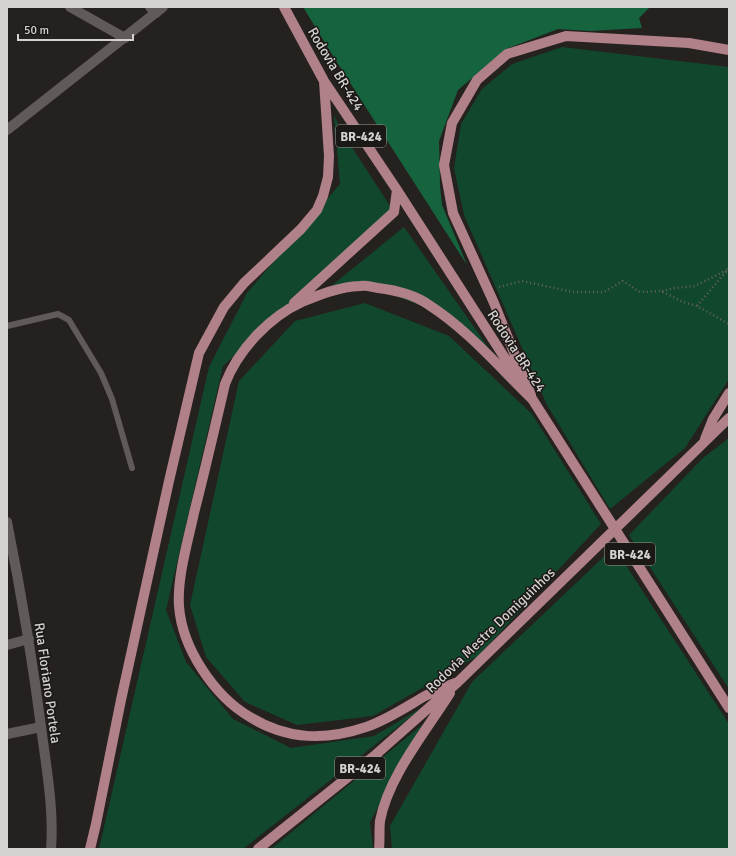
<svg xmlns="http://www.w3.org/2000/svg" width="736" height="856" viewBox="0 0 736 856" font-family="Signika,sans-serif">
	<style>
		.green { fill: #11482d }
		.forest { fill: #15643e }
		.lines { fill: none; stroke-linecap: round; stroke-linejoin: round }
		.path { stroke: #656260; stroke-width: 2.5; stroke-dasharray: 1 3; stroke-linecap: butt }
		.lane { stroke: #605b59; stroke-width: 6 }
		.street { stroke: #605b59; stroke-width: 10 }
		.secondary { stroke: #605b59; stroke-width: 10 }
		.primary { stroke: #b1818a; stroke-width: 10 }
		.labels { text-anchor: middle; stroke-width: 3; stroke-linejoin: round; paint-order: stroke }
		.shield { fill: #1c1816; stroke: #9d9a98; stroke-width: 1 }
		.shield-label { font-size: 13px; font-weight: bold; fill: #d4d2d0 }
		.street-label { font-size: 14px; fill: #d4d2d0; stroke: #1c1816 }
	</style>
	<rect width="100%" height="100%" fill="#25211f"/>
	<!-- green -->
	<path class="green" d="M562,47l167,20v312l-44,69 -75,61 -63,-104 -83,-190 -10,-47 7,-44 21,-35 30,-25z
		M334,115l8,17 50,77 -169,157 -57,244 20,52 47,57 58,29 83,-12 49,-29 -180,142h-144l110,-482 38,-74 93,-109z
		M404,227l93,133 -43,-42 -85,-32 -49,9z
		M365,303l84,33 83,78 69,110 -123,132 -105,60 -76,9 -52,-23 -39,-45 -16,-52 49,-224 56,-60z
		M729,438v251l-100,-154 74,-77z
		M614,547l115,177v125h-337l-2,-23 82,-144z
		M423,724l-53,98 3,27h-102z"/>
	<!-- forest -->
	<path class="forest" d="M303,7h347l-11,11 3,10 -52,3 -32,-2 -52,20 -48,41 -19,51 1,45 2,19 25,60 -129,-201z"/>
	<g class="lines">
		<!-- path -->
		<path class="path" d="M499,287l23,-6 51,11h31l19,-11 17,11 21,-1 22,11 14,4 32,18
			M662,291l13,-3 20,-2 32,-16
			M697,306l32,-38"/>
		<!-- lane -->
		<path class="lane" d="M7,326l51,-12 11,6 32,53 11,26 20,69"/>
		<!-- street -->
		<path class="street" d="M70,7l55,31
			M150,7l6,6
			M7,522c14,70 26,141 35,212 5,38 12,77 9,115
			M7,645l22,-6
			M7,734l34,-7"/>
		<!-- secondary -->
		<path class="secondary" d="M7,130l156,-123"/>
		<!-- primary -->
		<path class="primary" d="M284,7l40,74 73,109 122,190
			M294,303l100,-91 3,-22
			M529,394l200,314
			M531,395l-37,-92 -41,-90 -9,-48 8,-42 25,-43 30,-26 59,-18 123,7 40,7
			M705,439l8,-20 16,-26
			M458,682c-11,4 -23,9 -33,14 -19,11 -38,24 -59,31 -41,14 -79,13 -116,-10 -36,-21 -68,-69 -71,-111 -2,-29 9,-65 15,-93 11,-43 21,-86 31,-129 13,-34 44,-67 77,-82 19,-8 37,-15 58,-16 6,-1 12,1 18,2 17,2 37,7 51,17 39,25 70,62 103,94
			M90,849l6,-25 25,-124 48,-219 30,-128 25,-46 20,-24 57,-54 16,-19 6,-14 5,-19 1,-21 -5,-75
			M258,849l115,-92 85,-75 271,-264
			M379,849c1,-9 0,-19 1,-28 8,-44 46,-90 70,-128"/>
	</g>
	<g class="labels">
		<!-- shield labels -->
		<g class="shield">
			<rect x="336" y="125" width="50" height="22" rx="3"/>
			<rect x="605" y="543" width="50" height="22" rx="3"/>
			<rect x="335" y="757" width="50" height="22" rx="3"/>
		</g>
		<g class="shield-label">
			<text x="361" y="141">BR-424</text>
			<text x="630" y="559">BR-424</text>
			<text x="360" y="773">BR-424</text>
		</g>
		<!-- street labels -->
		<g class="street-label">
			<text transform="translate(336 69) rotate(59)" y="5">Rodovia BR-424</text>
			<text transform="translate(517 351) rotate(57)" y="5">Rodovia BR-424</text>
			<text transform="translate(490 630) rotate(-44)" y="5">Rodovia Mestre Domiguinhos</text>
			<text transform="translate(48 683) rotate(82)" y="5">Rua Floriano Portela</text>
		</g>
	</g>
	<!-- border -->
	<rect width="736" height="856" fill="none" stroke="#d4d2d0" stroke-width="16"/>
	<!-- scale -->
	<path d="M18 34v6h115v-6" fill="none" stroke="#d4d2d0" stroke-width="2"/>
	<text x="24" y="34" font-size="12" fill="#d4d2d0" stroke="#1c1816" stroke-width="3" paint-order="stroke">50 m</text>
</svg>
